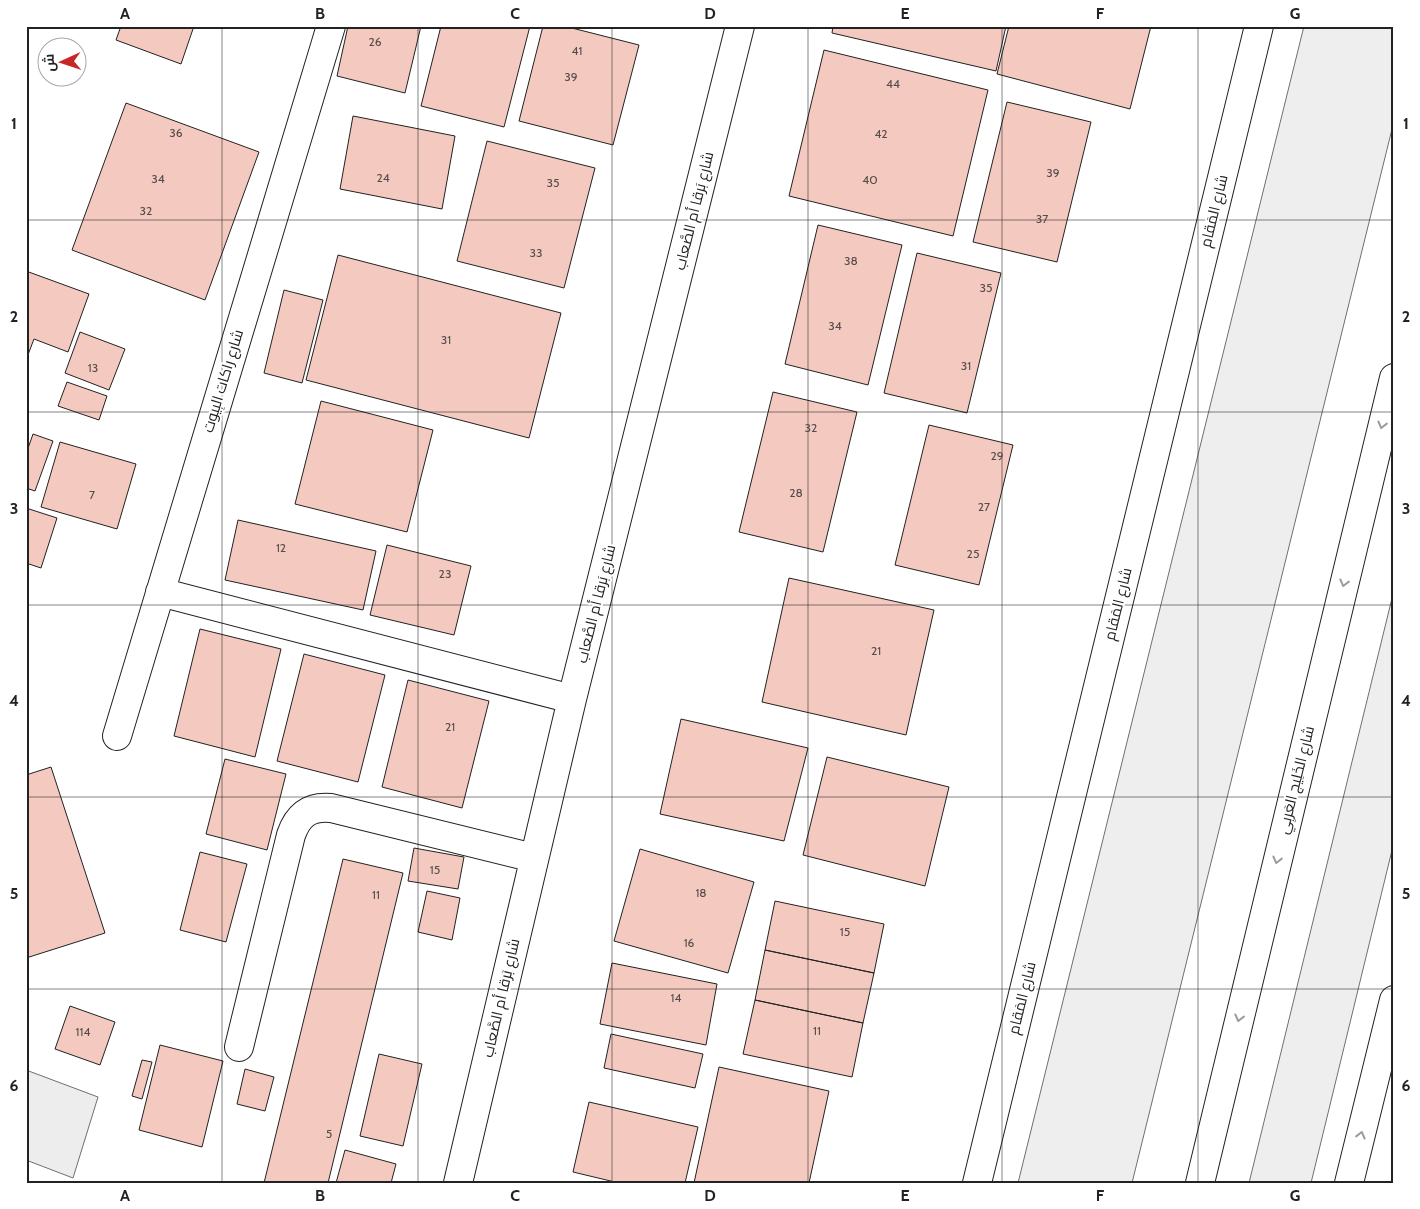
<svg xmlns="http://www.w3.org/2000/svg" width="1420" height="1209" viewBox="0 0 1420 1209" font-family="Cabin,Cairo,sans-serif">
	<style>
		.green { fill: #eee; stroke: #6f6f6f }
		.parking { fill: #ededed; stroke: #6f6f6f }
		.building { fill: #f3c9c0; stroke: #222 }
		.lines { fill: none; stroke-linecap: round; stroke-linejoin: round }
		.minor-casing { stroke: #222; stroke-width: 30 }
		.highway-casing { stroke: #222; stroke-width: 30 }
		.minor { stroke: #fff; stroke-width: 28 }
		.highway { stroke: #fff; stroke-width: 28 }
		.oneway { stroke: #9c9c9c }
		.grid { fill: none; stroke: #222; stroke-width: 1; stroke-opacity: 0.55 }
		.labels { text-anchor: middle; stroke-width: 4; stroke-linejoin: round; paint-order: stroke }
		.number-label { font-size: 12px; fill: #564c4a }
		.street-label { font-size: 15px; fill: #222; stroke: #fff }
		.neatline { fill: none; stroke: #222; stroke-width: 2 }
		.grid-label { font-size: 16px; text-anchor: middle; font-weight: bold; fill: #222 }
	</style>
	<rect width="100%" height="100%" fill="#fff"/>
	<!-- green -->
	<path class="green" d="M1304,26h90v95l-262,1062h-114z
		M1394,590v252l-83,341h-62z"/>
	<!-- parking -->
	<path class="parking" d="M26,1070l72,27 -25,81 -47,-18z"/>
	<!-- building -->
	<path class="building" d="M121,26h73l-13,38 -65,-24z
		M348,26h73l-16,67 -68,-17z
		M441,26h89l-26,101 -83,-21z
		M543,26h21l75,19 -26,100 -94,-24z
		M833,26h173l-10,45 -164,-38z
		M1009,26h142l-21,83 -133,-35z
		M824,50l164,40 -35,146 -164,-40z
		M1007,102l84,20 -34,140 -84,-20z
		M126,103l133,49 -54,148 -133,-50z
		M353,116l102,20 -13,73 -102,-20z
		M487,141l108,27 -31,120 -107,-27z
		M818,225l84,20 -34,140 -83,-21z
		M917,253l84,20 -34,140 -83,-20z
		M338,255l223,58 -32,125 -223,-58z
		M26,271l63,23 -21,58 -34,-13 -8,21z
		M284,290l39,10 -21,83 -38,-10z
		M80,332l45,17 -16,41 -44,-17z
		M67,382l40,14 -8,24 -41,-14z
		M773,392l84,20 -34,140 -84,-20z
		M321,401l112,29 -26,102 -112,-28z
		M929,425l84,20 -34,140 -84,-20z
		M33,434l20,7 -18,50 -9,-3v-34z
		M60,442l76,22 -19,65 -76,-22z
		M26,508l31,10 -16,50 -15,-5z
		M238,520l138,31 -13,59 -138,-30z
		M387,545l84,21 -17,69 -84,-20z
		M789,578l145,32 -28,125 -144,-33z
		M200,629l81,20 -26,108 -81,-21z
		M304,654l81,21 -27,107 -81,-21z
		M408,680l81,21 -27,107 -80,-21z
		M681,719l127,29 -24,93 -124,-27z
		M827,757l122,30 -24,99 -122,-31z
		M225,759l61,15 -19,76 -61,-16z
		M51,767l54,166 -79,25v-183z
		M414,848l50,9 -6,32 -50,-8z
		M640,849l114,33 -26,91 -114,-32z
		M200,852l47,12 -21,78 -46,-12z
		M343,859l60,14 -75,310h-64z
		M427,891l33,7 -8,42 -34,-8z
		M775,901l109,23 -10,49 -109,-23z
		M765,950l109,23 -11,50 -108,-23z
		M612,963l105,21 -11,61 -106,-21z
		M755,1000l108,23 -11,54 -109,-23z
		M70,1006l45,16 -15,43 -45,-16z
		M611,1034l92,20 -8,34 -91,-20z
		M160,1045l63,16 -21,86 -63,-17z
		M379,1054l43,10 -19,82 -43,-10z
		M142,1060l10,2 -10,37 -10,-3z
		M719,1067l110,24 -20,92h-115z
		M245,1069l29,8 -9,34 -28,-7z
		M589,1102l109,25 -13,56h-66l-46,-11z
		M345,1150l51,14 -5,19h-55z"/>
	<g class="lines">
		<defs>
			<path id="minor" d="M160,592l412,107
				M117,736l214,-710
				M239,1047l52,-212c7,-20 18,-29 40,-27l203,50
				M458,1183l114,-484 168,-673
				M977,1183l282,-1157"/>
			<path id="highway" d="M1200,1183l194,-805
				M1349,1183l45,-183"/>
		</defs>
		<!-- minor casing -->
		<use href="#minor" class="minor-casing"/>
		<!-- highway casing -->
		<use href="#highway" class="highway-casing"/>
		<!-- minor -->
		<use href="#minor" class="minor"/>
		<!-- highway -->
		<use href="#highway" class="highway"/>
	</g>
	<!-- one-way arrows -->
	<defs><path id="oneway-chevron" d="M-2-3.5L2.5 0L-2 3.5" fill="none" stroke-width="1.6" stroke-linecap="round" stroke-linejoin="round" transform="scale(1.25)"/></defs>
	<g class="oneway">
		<use href="#oneway-chevron" transform="translate(1382 425) rotate(104)"/>
		<use href="#oneway-chevron" transform="translate(1344 583) rotate(104)"/>
		<use href="#oneway-chevron" transform="translate(1277 860) rotate(104)"/>
		<use href="#oneway-chevron" transform="translate(1239 1018) rotate(104)"/>
		<use href="#oneway-chevron" transform="translate(1361 1135) rotate(-76)"/>
	</g>
	<!-- grid -->
	<path class="grid" d="M222,26v1157M418,26v1157M612,26v1157M808,26v1157M1002,26v1157M1198,26v1157M26,220h1368M26,412h1368M26,605h1368M26,797h1368M26,989h1368"/>
	<g class="labels">
		<!-- number labels -->
		<g class="number-label">
			<text x="375" y="46">26</text>
			<text x="577" y="55">41</text>
			<text x="571" y="81">39</text>
			<text x="893" y="88">44</text>
			<text x="176" y="137">36</text>
			<text x="881" y="138">42</text>
			<text x="1053" y="177">39</text>
			<text x="383" y="182">24</text>
			<text x="158" y="183">34</text>
			<text x="870" y="184">40</text>
			<text x="553" y="187">35</text>
			<text x="146" y="215">32</text>
			<text x="1042" y="223">37</text>
			<text x="536" y="257">33</text>
			<text x="851" y="265">38</text>
			<text x="986" y="292">35</text>
			<text x="835" y="330">34</text>
			<text x="446" y="344">31</text>
			<text x="966" y="370">31</text>
			<text x="93" y="372">13</text>
			<text x="811" y="432">32</text>
			<text x="997" y="460">29</text>
			<text x="796" y="497">28</text>
			<text x="92" y="499">7</text>
			<text x="984" y="511">27</text>
			<text x="281" y="552">12</text>
			<text x="973" y="558">25</text>
			<text x="445" y="578">23</text>
			<text x="876" y="655">21</text>
			<text x="450" y="731">21</text>
			<text x="435" y="874">15</text>
			<text x="701" y="897">18</text>
			<text x="376" y="899">11</text>
			<text x="845" y="936">15</text>
			<text x="689" y="947">16</text>
			<text x="676" y="1002">14</text>
			<text x="817" y="1035">11</text>
			<text x="83" y="1036">114</text>
			<text x="329" y="1138">5</text>
		</g>
		<!-- street labels -->
		<g class="street-label">
			<text transform="translate(694 211) rotate(-76)" y="5">شارع بَرقا أم الصَّعاب</text>
			<text transform="translate(1214 211) rotate(-76)" y="5">شارع المَقام</text>
			<text transform="translate(223 381) rotate(-73)" y="5">شارع راكات البِيوت</text>
			<text transform="translate(596 604) rotate(-76)" y="5">شارع بَرقا أم الصَّعاب</text>
			<text transform="translate(1118 604) rotate(-76)" y="5">شارع المَقام</text>
			<text transform="translate(1296 780) rotate(-76)" y="5">شارع الخَلِيج العَربِي</text>
			<text transform="translate(501 998) rotate(-77)" y="5">شارع بَرقا أم الصَّعاب</text>
			<text transform="translate(1022 998) rotate(-76)" y="5">شارع المَقام</text>
		</g>
	</g>
	<!-- border -->
	<rect width="1420" height="1209" fill="none" stroke="#ffffff" stroke-width="55"/>
	<!-- north arrow -->
	<g transform="translate(62 62) rotate(267)"><circle r="24" fill="#ffffff" stroke="#a7a7a7"/>
	<path d="M0-4L9 19L0 12L-9 19Z" fill="#c62828"/>
	<text y="-8" font-size="14" font-weight="bold" text-anchor="middle" fill="#222222">ش</text>
	</g>
	<rect x="28" y="28" width="1364" height="1154" class="neatline"/>
	<g class="grid-label">
		<text x="125" y="19">A</text>
		<text x="320" y="19">B</text>
		<text x="515" y="19">C</text>
		<text x="710" y="19">D</text>
		<text x="905" y="19">E</text>
		<text x="1100" y="19">F</text>
		<text x="1295" y="19">G</text>
		<text x="14" y="129">1</text>
		<text x="1406" y="129">1</text>
		<text x="14" y="322">2</text>
		<text x="1406" y="322">2</text>
		<text x="14" y="514">3</text>
		<text x="1406" y="514">3</text>
		<text x="14" y="706">4</text>
		<text x="1406" y="706">4</text>
		<text x="14" y="899">5</text>
		<text x="1406" y="899">5</text>
		<text x="14" y="1091">6</text>
		<text x="1406" y="1091">6</text>
		<text x="125" y="1201">A</text>
		<text x="320" y="1201">B</text>
		<text x="515" y="1201">C</text>
		<text x="710" y="1201">D</text>
		<text x="905" y="1201">E</text>
		<text x="1100" y="1201">F</text>
		<text x="1295" y="1201">G</text>
	</g>
</svg>
